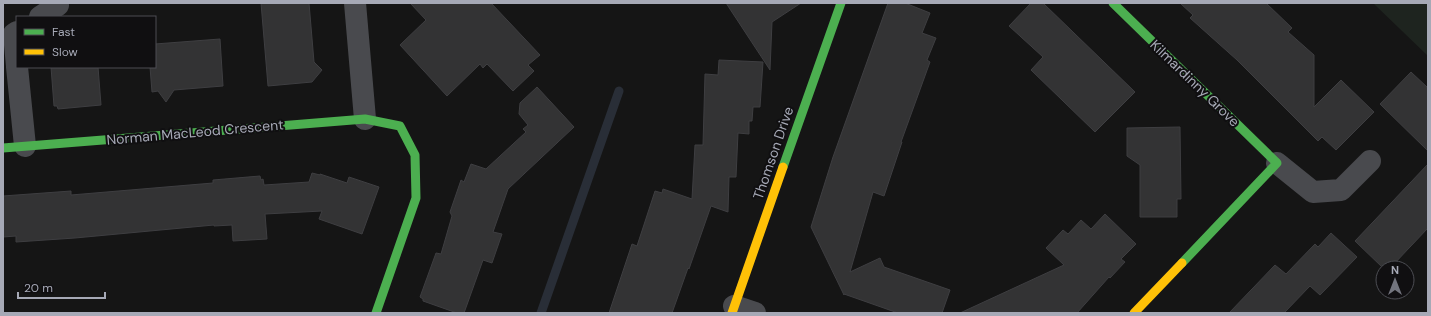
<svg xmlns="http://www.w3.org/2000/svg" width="1431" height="316" viewBox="0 0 1431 316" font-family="'DM Sans',sans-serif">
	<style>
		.green { fill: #1e241f }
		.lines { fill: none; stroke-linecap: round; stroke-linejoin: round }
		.stream { stroke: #292e37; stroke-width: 9 }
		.building { fill: #333334; stroke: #3e3e41 }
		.street { stroke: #494a4e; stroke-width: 22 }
		.fast { stroke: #4caf50; stroke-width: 9 }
		.slow { stroke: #ffc107; stroke-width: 9 }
		.labels { text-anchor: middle; stroke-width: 4; stroke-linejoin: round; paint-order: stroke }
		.street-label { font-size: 14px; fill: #a6a9b6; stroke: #100f11 }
	</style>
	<rect width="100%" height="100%" fill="#151515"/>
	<!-- green -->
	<path class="green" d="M1373,3h55v53z"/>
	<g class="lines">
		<!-- stream -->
		<path class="stream" d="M541,313l78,-222"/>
	</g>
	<!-- building -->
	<path class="building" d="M261,3h48l5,59 8,8 -10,12 -44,4z
		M410,3h81l49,52 -12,10 6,6 -21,20 -26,-27 -4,4 -3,-4 -33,32 -47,-51 26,-25z
		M726,3h75l-29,19 -2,48z
		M888,3h17l25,10 -8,20 14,5 -9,22 3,2 -29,80h1l-18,54 -11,-4 -23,80 30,-14 4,9 66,23 -8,23h-44l-54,-19v1l-33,-68 22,-70z
		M1031,3h12l92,89 -40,40 -64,-62 12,-13 -34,-31z
		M1180,3h86l26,25 -4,4 26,23v52l27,-27 33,32 -38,38 -14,-13 -4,4 -81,-81 -47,-42 3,-3z
		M220,39l3,47 -49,4 -8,12 -8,-11 -6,1 -2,-25h5v-23z
		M719,60l44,2 -3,45h-7l-1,14h-3v13l-11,-1 -2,44h-7l-1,35 -17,-6 -22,63 -1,-1 -16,45h-63l23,-69 5,2 18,-55 7,2 1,-4 29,10 3,-54h8l2,-71 13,1z
		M51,67h47l3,38 -43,4 -1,-3h-3z
		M1411,72l17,16v63l-48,-47z
		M537,87l37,40 -66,62 -15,43 9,2 -10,29 -9,-3 -19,53h-7l-34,-12v-2l-3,-2 16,-44 5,1 11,-38 -2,-4 11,-32 3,2 7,-18 15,5 40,-37 -3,-3 5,-4 -9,-11 1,-11z
		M1180,127l1,72h-4v18h-37v-52l-13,-9v-28z
		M1428,164v64l-35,37 -4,-3 -6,6 -28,-27z
		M312,173l8,2v-1l27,9 2,-6 30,10 -17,47 -43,-15 3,-8 -57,3 2,25 -34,2 -1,-16 -18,1v-1l-139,13 -59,4v-6l-13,1v-41l68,-5v4l142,-12v-3l47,-4 1,4 2,-1 1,6 45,-3z
		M1105,214l31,30 -15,15 4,3 -15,16 -1,-1 -32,36h-117l104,-48 -18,-17 17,-18 5,4 13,-14 10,9z
		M1331,233l26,24 -37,38 -10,-9 -26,27h-55l46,-48 11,9 29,-30 3,3z"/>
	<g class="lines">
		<!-- street -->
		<path class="street" d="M355,3l10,116
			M40,17l18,-12
			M17,32l-3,2 3,32
			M17,67l8,79
			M1277,163l36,29 28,-2 29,-29
			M734,306l21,7"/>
		<!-- fast -->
		<path class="fast" d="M1113,3l164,160 -95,100
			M3,148l362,-29 35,7 15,29 1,43 -40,115
			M783,167l58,-164"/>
		<!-- slow -->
		<path class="slow" d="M732,313l51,-146
			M1134,313l48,-50"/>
	</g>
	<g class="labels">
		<!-- street labels -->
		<g class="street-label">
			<text transform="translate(1195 83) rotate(44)" y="5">Kilmardinny Grove</text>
			<text transform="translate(195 132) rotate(-5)" y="5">Norman MacLeod Crescent</text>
			<text transform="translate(773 153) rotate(-71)" y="5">Thomson Drive</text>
		</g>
	</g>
	<!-- border -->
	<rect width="1431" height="316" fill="none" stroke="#a6a9b6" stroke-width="8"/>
	<!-- legend -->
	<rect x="16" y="16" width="140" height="52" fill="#100f11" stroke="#4c4d53"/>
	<rect x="24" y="29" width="20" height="6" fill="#4caf50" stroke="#4c4d53"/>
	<text x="52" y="36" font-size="12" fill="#a6a9b6">Fast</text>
	<rect x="24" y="49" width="20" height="6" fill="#ffc107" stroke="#4c4d53"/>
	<text x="52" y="56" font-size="12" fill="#a6a9b6">Slow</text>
	<!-- north arrow -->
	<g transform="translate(1395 280)"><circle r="19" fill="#100f11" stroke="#4c4d53"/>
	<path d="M0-3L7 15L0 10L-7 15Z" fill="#73757e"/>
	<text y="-6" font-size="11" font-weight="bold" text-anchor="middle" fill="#a6a9b6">N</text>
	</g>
	<!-- scale -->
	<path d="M18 292v6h87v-6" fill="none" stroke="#a6a9b6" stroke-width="2"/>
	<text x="24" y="292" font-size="12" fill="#a6a9b6" stroke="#100f11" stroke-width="3" paint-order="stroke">20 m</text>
</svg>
